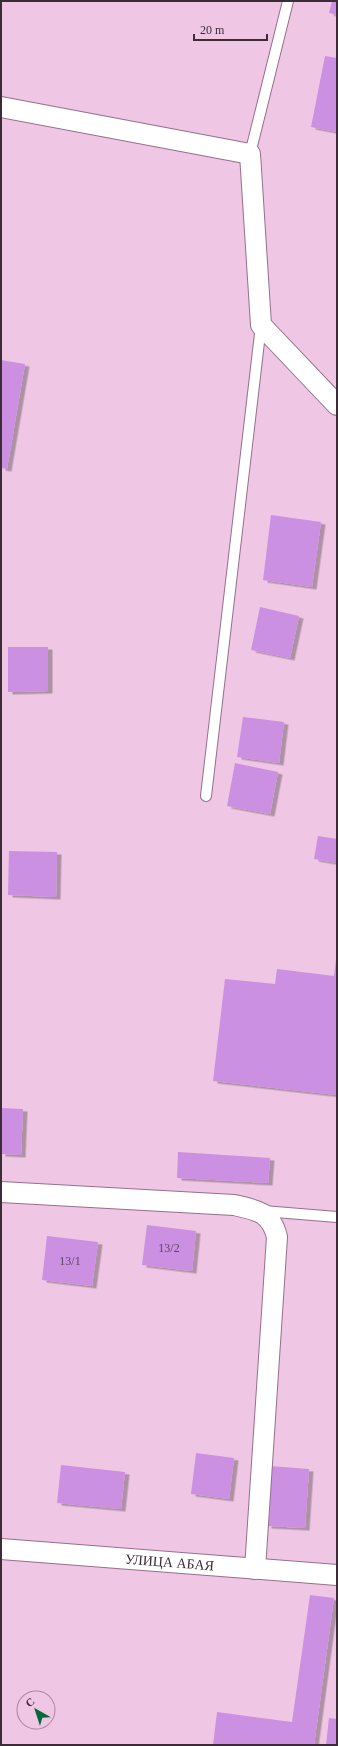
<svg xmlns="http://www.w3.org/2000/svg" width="338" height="1746" viewBox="0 0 338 1746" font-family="Georgia,serif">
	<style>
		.building { fill: #cc90e3; filter: url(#shadow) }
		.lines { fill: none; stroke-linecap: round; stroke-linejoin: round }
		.service-casing { stroke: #95708b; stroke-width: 12 }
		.minor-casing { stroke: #95708b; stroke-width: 22 }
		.service { stroke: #fff; stroke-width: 10 }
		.minor { stroke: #fff; stroke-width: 20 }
		.labels { text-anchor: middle; stroke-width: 3; stroke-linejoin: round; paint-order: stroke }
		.number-label { font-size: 12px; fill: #604562 }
		.street-label { font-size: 14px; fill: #3c2c37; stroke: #efc6e3 }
	</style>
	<defs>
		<filter id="shadow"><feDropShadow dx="4.5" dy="2.5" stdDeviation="0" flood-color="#0004"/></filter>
	</defs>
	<rect width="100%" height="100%" fill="#efc6e3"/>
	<!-- building -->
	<path class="building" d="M332,1h5v14l-8,-2z
		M325,56l12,2v74l-26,-5z
		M1,360l24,4 -18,105 -6,-1z
		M271,515l50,7 -9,65 -49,-7z
		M260,607l39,9 -9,42 -39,-8z
		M8,647h40v44l-40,1z
		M243,717l41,5 -5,41 -42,-6z
		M235,763l43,9 -8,42 -43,-8z
		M318,836l19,3v24l-23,-4z
		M9,851l48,1 -1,45 -48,-2z
		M336,959l1,136 -124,-14 12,-102 50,5 2,-15 57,7z
		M1,1108l22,1 -2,46 -20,-1z
		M178,1152l92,6 -2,25 -91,-5z
		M147,1225l49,6 -4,40 -50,-6z
		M47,1236l51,6 -6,44 -50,-6z
		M196,1453l38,5 -5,41 -38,-5z
		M61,1465l64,7 -4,37 -64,-6z
		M270,1466l39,3 -4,59 -38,-2z
		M310,1595l24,3 -20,147h-101l4,-33 75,10z
		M329,1718l8,1v26h-11z"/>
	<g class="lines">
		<defs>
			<path id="service" d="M250,154l38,-153
				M206,796l55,-471
				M263,1211l74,6"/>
			<g id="minor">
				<path d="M1,107l249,47 11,171 76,80"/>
				<path d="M1,1192l233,13c23,5 37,7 43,32l-22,332"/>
				<path id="s1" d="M1,1549l336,26"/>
			</g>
		</defs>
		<!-- service casing -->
		<use href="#service" class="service-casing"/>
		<!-- minor casing -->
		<use href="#minor" class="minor-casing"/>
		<!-- service -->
		<use href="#service" class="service"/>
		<!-- minor -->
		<use href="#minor" class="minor"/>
	</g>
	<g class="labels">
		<!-- number labels -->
		<g class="number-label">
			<text x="169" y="1252">13/2</text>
			<text x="70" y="1265">13/1</text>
		</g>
		<!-- street labels -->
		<g class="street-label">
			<text dy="5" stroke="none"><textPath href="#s1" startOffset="169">УЛИЦА АБАЯ</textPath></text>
		</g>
	</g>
	<!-- border -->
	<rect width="338" height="1746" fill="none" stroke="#3c2c37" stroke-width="4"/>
	<!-- north arrow -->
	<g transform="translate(36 1710) rotate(321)"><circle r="19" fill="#efc6e3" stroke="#a7889e"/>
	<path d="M0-3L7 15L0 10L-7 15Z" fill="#04683d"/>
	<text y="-6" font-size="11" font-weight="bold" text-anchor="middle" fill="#3c2c37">С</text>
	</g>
	<!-- scale -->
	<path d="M194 34v6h73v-6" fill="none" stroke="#3c2c37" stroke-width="2"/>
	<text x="200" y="34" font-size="12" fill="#3c2c37" stroke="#efc6e3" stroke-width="3" paint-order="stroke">20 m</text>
</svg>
